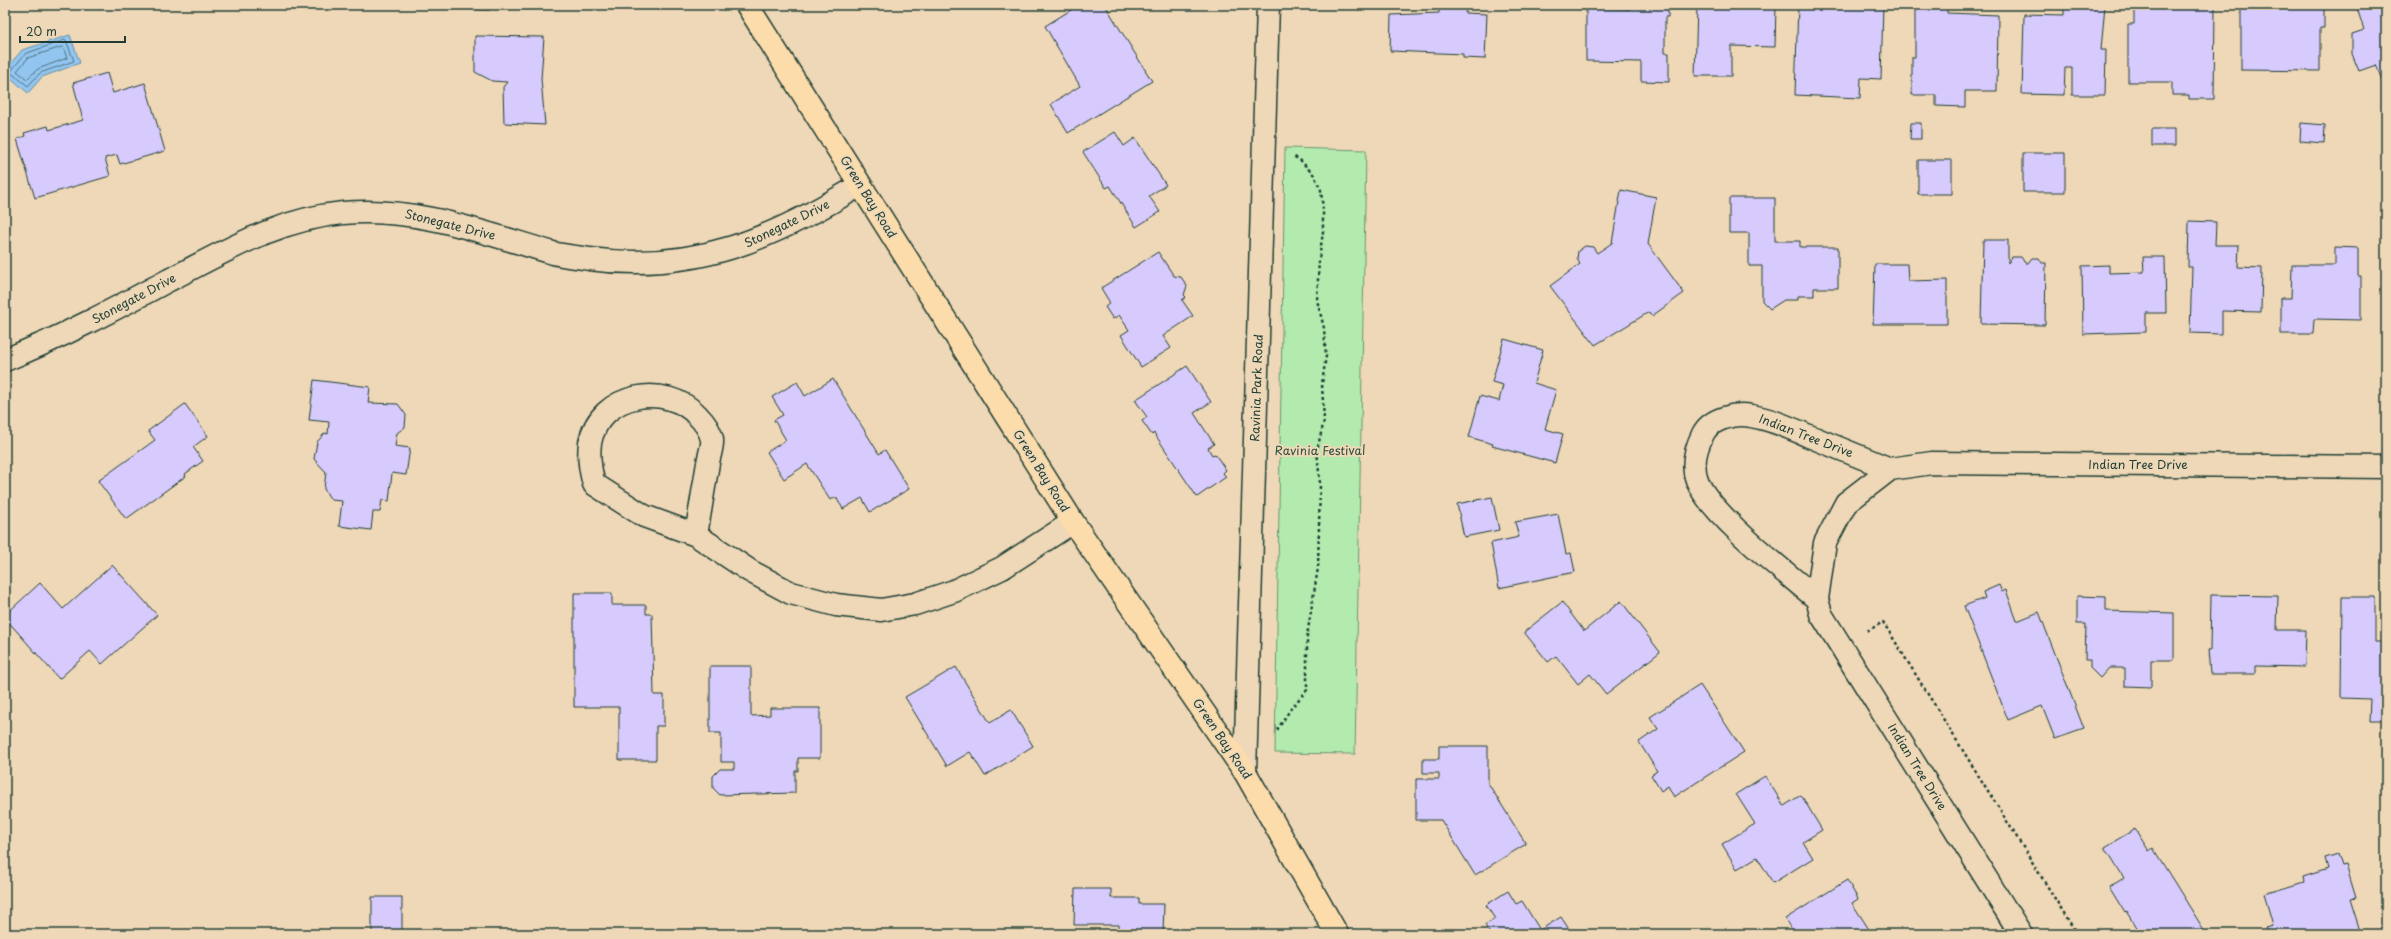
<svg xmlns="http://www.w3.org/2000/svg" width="2391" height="939" viewBox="0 0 2391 939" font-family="'Playpen Sans',sans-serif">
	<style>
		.green { fill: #b3ebae; stroke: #699471 }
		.water { fill: #92c5ef; stroke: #648fa4 }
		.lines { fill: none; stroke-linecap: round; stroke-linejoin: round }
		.shore { stroke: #4d737f; stroke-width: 1 }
		.building { fill: #d7cafc; stroke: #1f3d34 }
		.minor-casing { stroke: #1f3d34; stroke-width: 25 }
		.major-casing { stroke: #1f3d34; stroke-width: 25 }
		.path { stroke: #1f3d34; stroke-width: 2.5; stroke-dasharray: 3 3; stroke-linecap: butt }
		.minor { stroke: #eed8b7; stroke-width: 22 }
		.major { stroke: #fddcac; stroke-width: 22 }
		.labels { text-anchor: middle; stroke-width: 4; stroke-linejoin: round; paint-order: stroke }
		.street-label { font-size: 12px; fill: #1f3d34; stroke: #eed8b7 }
		.park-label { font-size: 12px; fill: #2e4e40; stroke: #eed8b7 }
	</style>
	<rect width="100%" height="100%" fill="#eed8b7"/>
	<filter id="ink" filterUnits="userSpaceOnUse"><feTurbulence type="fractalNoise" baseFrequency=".025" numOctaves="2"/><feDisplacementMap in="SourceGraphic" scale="8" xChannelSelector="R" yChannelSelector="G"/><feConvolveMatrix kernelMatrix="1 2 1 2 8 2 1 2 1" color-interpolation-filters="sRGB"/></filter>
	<g filter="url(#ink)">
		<!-- green -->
		<path class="green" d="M1285,148l81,2 -11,604 -80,-1z"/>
		<!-- water -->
		<path class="water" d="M70,35l10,28 -38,14 -14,16 -23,-20v-3l17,-20z"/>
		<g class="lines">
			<!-- shore -->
			<path class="shore" d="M66,40l8,21 -34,12 -12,13 -18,-14 15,-18z
				M63,47l4,11 -29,11 -11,10 -10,-8 11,-13z"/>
		</g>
		<!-- building -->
		<path class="building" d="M453,5h44l-8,5 -36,-1z
			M1079,5h26l47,76 -84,52 -17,-29 29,-18 -35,-60z
			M1630,5h38v12h-3v36h4v29l-28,-1v-19l-55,-1v-53l44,1z
			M1697,5h79l-1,42 -44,-1v30h-36z
			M1798,5h85l-2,74 -20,-1 -1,20 -65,-3z
			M1915,5h32v8l51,2 -1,76h-32v16l-29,-1v-11h-24v-38h3z
			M2064,5h41l-4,45h5l-1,45h-33v-27h-7l-1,27 -42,-1 2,-80 40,1z
			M2134,5h81l-1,94h-25v-4h-17v-13h-44v-58h6z
			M2241,5h83v23h-4v43l-79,-1z
			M2356,5h30v85l-10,-25 -17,6 -7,-17v-20l12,-4z
			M1439,8l27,1 -1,4 22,1 -2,45 -22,-1v-4l-73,-3 1,-36 48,-2z
			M475,36l69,1 -3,42 4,46 -41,-2 -1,-36 4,-5 -15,-1 -17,-9z
			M107,73l6,20 32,-10 20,68 -45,13 -3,-9 -12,3 5,18 -75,22 -18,-59 8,-3 -1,-3 24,-7 1,4 34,-10 -10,-37z
			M1911,123h10v16h-11z
			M2301,123l24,2 -1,18 -24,-2z
			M2152,129h23v17h-23z
			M1115,132l9,14 11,-8 31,47 -17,11 11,16 -24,15 -26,-41 -4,2 -23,-36z
			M2023,153h42v39h-42z
			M1918,160h34v34h-34z
			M1621,190l35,7 -8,47 36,49 -32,23 -3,-4 -54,33 -45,-59 30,-22 -3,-5 1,-8 7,-5 8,1 4,6 15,-10z
			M1729,198h46v43h25v6h38v41h-24v8h-16v4h-14l-14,9 -8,-8v-35h-13v-33h-20z
			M2189,221l27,1 -1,23h24l-1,22 24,1 -1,44 -39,-1v23l-32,-1 2,-66h-4z
			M1983,240h25v23l4,-6h9l4,6h3l4,-5h7l3,5h4l-1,62 -64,-1z
			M2335,247l23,1v28h3v44l-47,-1 -1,15h-32v-36h10l1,-33h43z
			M1158,252l16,24 7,1 6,9 -3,9 2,2 -4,3 11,16 -30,20 8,12 -30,19 -20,-32 8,-5 -10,-15 -6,4 -8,-12 5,-4 -9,-15z
			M2143,257h22l1,56h-20v19l-63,2 -1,-68 27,-1v8l35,-1z
			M1875,264h32l1,17 39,-1v44h-74z
			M1504,339l39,11 -9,33 22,7 -11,39 18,5 -8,29 -63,-17 1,-2 -24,-7 11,-41 19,5 4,-16 -11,-3z
			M1187,366l24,36 -17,11 20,31 -6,4 4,7 3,-1 11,16 -3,3 3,4 -29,20 -43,-64 -2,2 -10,-14 5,-4 -12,-17z
			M833,379l46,75 6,-4 24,39 -39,23 -8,-14 -19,11 -7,-12 -6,3 -23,-36 -23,15 -17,-27 19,-12 -12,-20 9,-5 -11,-18 25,-15 8,14z
			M314,380l56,7 -2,16 30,1 8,11 -1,12 -8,6 -2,13 15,2 -4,27 -14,-2 -3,28 -7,-1 -2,12h-7l-2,18 -32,-4 3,-25 -11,-1 -7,-11 2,-17 -12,-13 3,-17 8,-9 3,1 1,-12 -20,-2z
			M185,404l23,32 -15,11 10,14 -18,13 1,2 -60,43 -28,-38 57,-41 -7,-9z
			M1492,497l7,33 -35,7 -7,-33z
			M1558,514l8,40 5,-1 4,19 -76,16 -8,-45 28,-6 -4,-15z
			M112,565l45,50 -55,49 -12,-13 -31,28 -54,-61v-3l35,-32 23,26z
			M1999,585l3,7 4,-2 11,31 22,-9 45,117 -29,10 -13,-33 -34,14 -44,-114 21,-8 -2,-6z
			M574,593h38v12h34v9h6l2,81h10v31h-8v34h-37v-53h-45z
			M2211,595l67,1 -1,34h29l-1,37 -50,-1v8h-45l-2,-24h2z
			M2077,596l29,1v14l68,2v47h-23v27l-26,-1v-18h-16l-9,10 -10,-10v-8h-5l1,-36h-9z
			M2342,597h33v45h11v79h-17l1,-22 -29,-1z
			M1621,601l39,51 -54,42 -16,-20 -12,10 -22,-28 -8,6 -24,-30 38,-30 22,29z
			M710,666h41v50l19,-1v-7h50v50h-22v13h-3v22l-75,2 -7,-7v-12l7,-7h14v-7h-13v-29h-11z
			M956,667l34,56 21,-13 22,36 -48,30 -15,-24 -23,14 -42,-69z
			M1700,685l44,67 -70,45 -6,-11 -7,5 -10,-16 6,-4 -18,-29 19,-13 -8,-12z
			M1439,746h49v37l38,61 -51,31 -34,-55h-25v-41h23v-6h-16v-14h16z
			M1765,776l19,30 17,-11 21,35 -19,12 10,16 -40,25 -16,-26 -20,12 -15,-25 33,-20 -19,-30z
			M2135,829l14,22 4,-3 51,82 -6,4h-57l-14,-23 -2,2 -16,-26 15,-9 -19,-31z
			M2338,854l4,12 4,-1 10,33 -6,1 11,35h-92l-3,-7 7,-2 -9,-31 40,-12 -1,-5 25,-8 -3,-11z
			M1847,880l11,19 -6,4 20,31h-78l-9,-15z
			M1075,889h36v9h28v6h25l-1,30h-44v-9h-45z
			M1508,891l8,13 6,-3 18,29 21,-13 11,17h-82l-5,-9 10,-6 -9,-14z
			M372,897h30v36h-30z"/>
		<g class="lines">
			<defs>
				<path id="minor" d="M5,360c57,-23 110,-51 164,-80 57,-29 109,-61 174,-67 73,-7 141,20 210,40 11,3 24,4 36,6 105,14 184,-20 271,-74
					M696,535c4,-24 8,-48 12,-72 1,-7 5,-17 4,-24 -2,-8 -8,-17 -14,-23 -31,-34 -99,-24 -108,27 -2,15 0,27 4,41l50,32 52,19 54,36 41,22 45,12 45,5 34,-6 39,-13 48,-23 71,-46
					M1817,599c-29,-25 -109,-86 -120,-119 -6,-16 -1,-32 6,-46 8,-16 33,-21 48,-18 20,3 39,12 58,20 27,11 54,22 81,33
					M1245,772l23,-767
					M2021,934l-200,-320 -4,-15 8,-56 21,-40 44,-34 42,-6 454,4"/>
				<path id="major" d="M747,5l326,517 172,250 92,162"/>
			</defs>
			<!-- minor casing -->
			<use href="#minor" class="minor-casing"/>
			<!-- major casing -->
			<use href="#major" class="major-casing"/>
			<!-- path -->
			<path class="path" d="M1867,631l16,-9 194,312
				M1277,730l15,-23 15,-17v-54l11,-68 2,-84 -3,-34 7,-29 -2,-37 4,-28 -2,-28 -7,-28 2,-41 4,-27v-22l-2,-20 -7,-15 -13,-14 -8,-5"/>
			<!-- minor -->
			<use href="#minor" class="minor"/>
			<!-- major -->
			<use href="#major" class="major"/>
		</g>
	</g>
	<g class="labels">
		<!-- street labels -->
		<g class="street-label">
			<text transform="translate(868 197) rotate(58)" y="4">Green Bay Road</text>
			<text transform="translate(787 224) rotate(-26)" y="4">Stonegate Drive</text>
			<text transform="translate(450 225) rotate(14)" y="4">Stonegate Drive</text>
			<text transform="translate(134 299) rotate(-28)" y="4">Stonegate Drive</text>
			<text transform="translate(1257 388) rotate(-88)" y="4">Ravinia Park Road</text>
			<text transform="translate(1806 436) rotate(21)" y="4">Indian Tree Drive</text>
			<text x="2138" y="469">Indian Tree Drive</text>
			<text transform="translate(1041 471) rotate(58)" y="4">Green Bay Road</text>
			<text transform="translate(1222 739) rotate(56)" y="4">Green Bay Road</text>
			<text transform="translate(1917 767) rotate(58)" y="4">Indian Tree Drive</text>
		</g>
		<!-- park labels -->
		<g class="park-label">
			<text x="1320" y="455">Ravinia Festival</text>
		</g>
	</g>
	<!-- margin -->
	<rect width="2391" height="939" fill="none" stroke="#eed8b7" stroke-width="20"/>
	<rect x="10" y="10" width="2371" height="919" fill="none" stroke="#1f3d34" stroke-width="1.5" filter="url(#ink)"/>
	<!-- scale -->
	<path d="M20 36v6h105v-6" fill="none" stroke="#1f3d34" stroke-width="2"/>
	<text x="26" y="36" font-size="12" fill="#1f3d34" stroke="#eed8b7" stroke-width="3" paint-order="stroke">20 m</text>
</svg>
